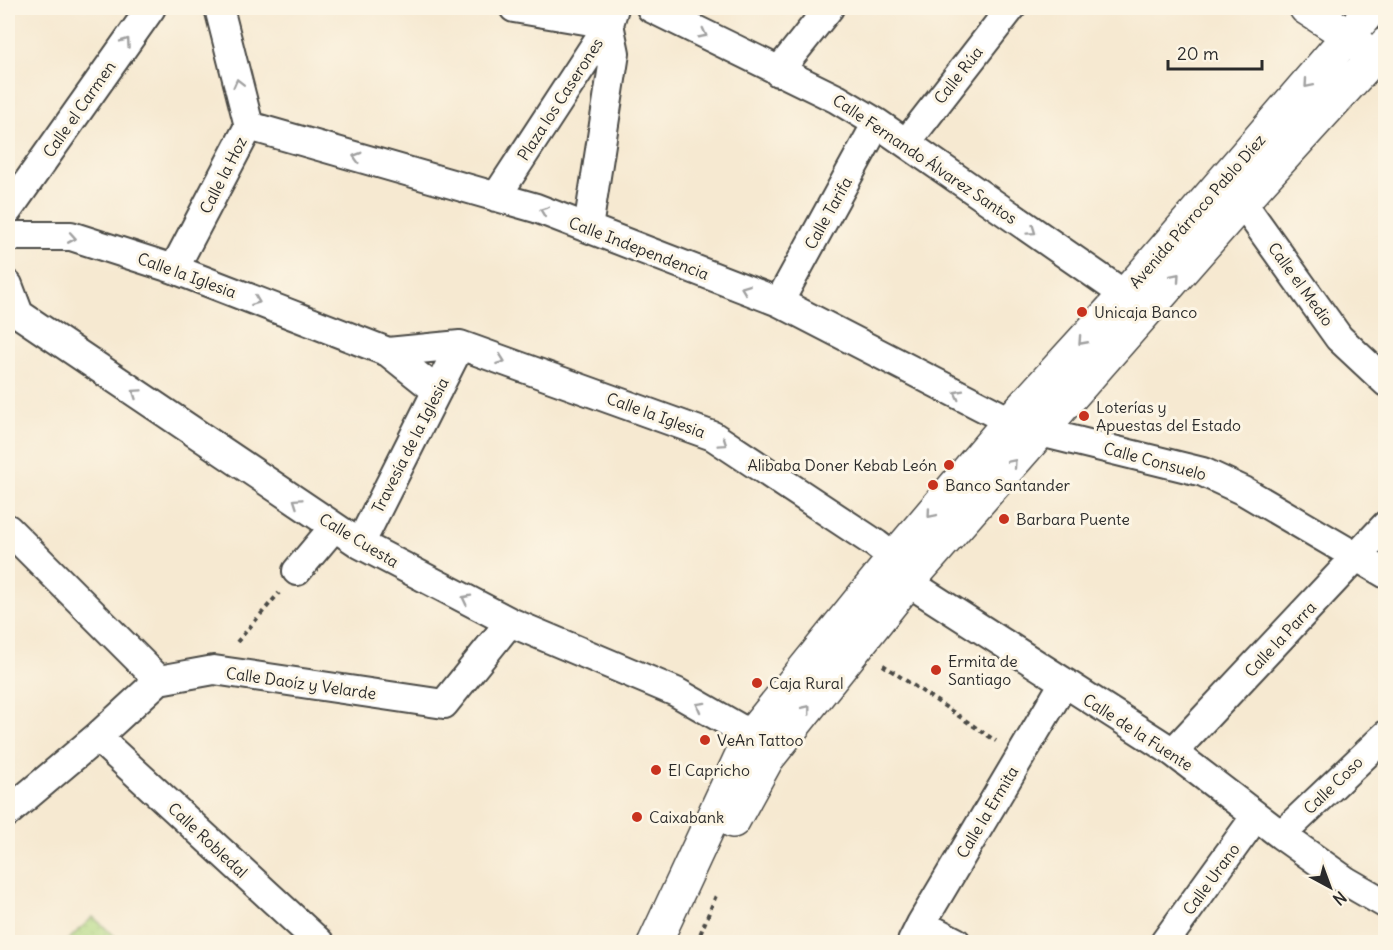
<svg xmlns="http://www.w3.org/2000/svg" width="1393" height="950" viewBox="0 0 1393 950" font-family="Delius,sans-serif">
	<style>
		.grass { fill: url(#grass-dots); stroke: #6e8257; stroke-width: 1.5 }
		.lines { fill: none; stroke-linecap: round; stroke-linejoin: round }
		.street-casing { stroke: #494844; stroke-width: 32 }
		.secondary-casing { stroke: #494844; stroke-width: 36 }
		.path { stroke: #494844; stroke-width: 4; stroke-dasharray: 4.5 4.5; stroke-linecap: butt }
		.street { stroke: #fff; stroke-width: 28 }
		.secondary { stroke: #fff; stroke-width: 33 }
		.oneway { stroke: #a0a0a0 }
		.poi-dot { fill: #c8321e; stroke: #fcf5e5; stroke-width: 2 }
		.labels { text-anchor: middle; stroke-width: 6; stroke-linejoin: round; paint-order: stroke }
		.street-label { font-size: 16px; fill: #2b2b2b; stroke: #fcf5e5 }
		.poi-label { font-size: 16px; fill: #2b2b2b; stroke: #fcf5e5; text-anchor: start }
	</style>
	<defs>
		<pattern id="grass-dots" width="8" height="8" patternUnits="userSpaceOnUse" patternTransform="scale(1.5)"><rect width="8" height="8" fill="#b2d983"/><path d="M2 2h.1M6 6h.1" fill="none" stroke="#99ba71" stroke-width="1.8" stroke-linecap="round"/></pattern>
	</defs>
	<rect width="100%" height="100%" fill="#fcf5e5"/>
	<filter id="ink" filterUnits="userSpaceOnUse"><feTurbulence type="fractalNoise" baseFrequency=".0167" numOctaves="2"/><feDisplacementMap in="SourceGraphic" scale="12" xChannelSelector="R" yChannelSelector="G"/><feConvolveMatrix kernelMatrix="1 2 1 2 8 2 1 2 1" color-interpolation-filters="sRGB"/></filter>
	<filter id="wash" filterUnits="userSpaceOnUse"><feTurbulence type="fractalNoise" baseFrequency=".008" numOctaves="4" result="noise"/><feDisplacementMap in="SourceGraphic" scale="24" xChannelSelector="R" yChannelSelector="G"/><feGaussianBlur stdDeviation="1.35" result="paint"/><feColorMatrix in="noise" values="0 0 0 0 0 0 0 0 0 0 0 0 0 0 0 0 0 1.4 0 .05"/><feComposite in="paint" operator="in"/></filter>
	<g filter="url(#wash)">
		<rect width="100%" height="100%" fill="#f6e9d1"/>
		<!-- grass -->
		<path class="grass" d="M93,917l28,25h-55z"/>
	</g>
	<g filter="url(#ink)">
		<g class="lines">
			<defs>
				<path id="street" d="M514,8l95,16
					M651,8l186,91 40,24 248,172
					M778,72l51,-64
					M249,126l287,82 243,94 231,119 30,11 163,40 41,19 142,83
					M906,143l105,-135
					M1229,184l110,154 47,44
					M496,197l113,-173 5,-16
					M8,210l143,-202
					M588,228l27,-175 -6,-29
					M14,236h57l103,33 214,83 72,-7 253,91 163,108 18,14 14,24 265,170 108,83 65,46 40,23
					M174,269l75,-143 -30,-118
					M8,285l11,29 341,230 150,78 166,70 75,43
					M779,302l98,-179
					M388,352l49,39
					M8,529l151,151 55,-10 230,34 66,-82
					M360,544l100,-199
					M297,571l37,-44
					M97,737l222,205
					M1173,752l213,-227
					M8,812l89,-75 62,-57
					M1281,835l105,-100
					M921,924l35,18
					M912,942l9,-18 143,-241
					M1165,942l91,-126"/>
				<path id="secondary" d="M1306,8l43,28 16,15
					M733,821l34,-62 141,-177 334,-380 144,-158
					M655,942l96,-207 143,-177 116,-137 115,-126 247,-287"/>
			</defs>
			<!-- street casing -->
			<use href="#street" class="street-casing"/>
			<!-- secondary casing -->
			<use href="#secondary" class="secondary-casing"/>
			<!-- path -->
			<path class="path" d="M237,642l42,-49
				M883,665l113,76
				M697,942l20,-49"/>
			<!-- street -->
			<use href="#street" class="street"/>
			<!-- secondary -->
			<use href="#secondary" class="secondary"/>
		</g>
		<!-- one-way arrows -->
		<defs><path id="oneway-chevron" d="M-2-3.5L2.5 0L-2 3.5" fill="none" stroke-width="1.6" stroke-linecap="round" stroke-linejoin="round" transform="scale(1.5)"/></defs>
		<g class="oneway">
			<use href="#oneway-chevron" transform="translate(703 34) rotate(27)"/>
			<use href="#oneway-chevron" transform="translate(126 42) rotate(-55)"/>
			<use href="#oneway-chevron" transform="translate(238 83) rotate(-104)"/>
			<use href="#oneway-chevron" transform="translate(1308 84) rotate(131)"/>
			<use href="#oneway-chevron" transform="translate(357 157) rotate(-164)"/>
			<use href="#oneway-chevron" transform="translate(544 211) rotate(-159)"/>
			<use href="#oneway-chevron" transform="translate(1032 231) rotate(35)"/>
			<use href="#oneway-chevron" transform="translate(72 238) rotate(10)"/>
			<use href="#oneway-chevron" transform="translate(1176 277) rotate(-49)"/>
			<use href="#oneway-chevron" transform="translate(745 289) rotate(-159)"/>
			<use href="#oneway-chevron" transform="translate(256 301) rotate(21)"/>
			<use href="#oneway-chevron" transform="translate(1082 341) rotate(132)"/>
			<use href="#oneway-chevron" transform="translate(501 360) rotate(20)"/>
			<use href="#oneway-chevron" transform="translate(136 393) rotate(-146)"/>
			<use href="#oneway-chevron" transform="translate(958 394) rotate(-153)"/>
			<use href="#oneway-chevron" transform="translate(723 443) rotate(34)"/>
			<use href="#oneway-chevron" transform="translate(1013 463) rotate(-49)"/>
			<use href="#oneway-chevron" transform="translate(297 502) rotate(-146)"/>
			<use href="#oneway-chevron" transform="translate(931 514) rotate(130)"/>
			<use href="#oneway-chevron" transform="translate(466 599) rotate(-153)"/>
			<use href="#oneway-chevron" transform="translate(700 706) rotate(-151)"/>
			<use href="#oneway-chevron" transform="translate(807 709) rotate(-51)"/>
		</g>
	</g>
	<!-- markers -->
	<g class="poi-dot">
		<circle cx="1082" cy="312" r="6"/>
		<circle cx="1084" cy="416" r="6"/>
		<circle cx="949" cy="465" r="6"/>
		<circle cx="933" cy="485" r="6"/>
		<circle cx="1004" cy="519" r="6"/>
		<circle cx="936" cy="670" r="6"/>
		<circle cx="757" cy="683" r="6"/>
		<circle cx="705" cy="740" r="6"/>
		<circle cx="656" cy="770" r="6"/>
		<circle cx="637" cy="817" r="6"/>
	</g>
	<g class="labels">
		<!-- street labels -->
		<g class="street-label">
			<text transform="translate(958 75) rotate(-52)" y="6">Calle Rúa</text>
			<text transform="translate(560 99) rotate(-57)" y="6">Plaza los Caserones</text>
			<text transform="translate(79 109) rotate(-55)" y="6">Calle el Carmen</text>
			<text transform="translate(925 159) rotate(34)" y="6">Calle Fernando Álvarez Santos</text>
			<text transform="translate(223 175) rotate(-63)" y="6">Calle la Hoz</text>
			<text transform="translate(1197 211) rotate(-49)" y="6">Avenida Párroco Pablo Díez</text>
			<text transform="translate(828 213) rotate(-61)" y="6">Calle Tarifa</text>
			<text transform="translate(639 248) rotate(21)" y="6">Calle Independencia</text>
			<text transform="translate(187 275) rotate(20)" y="6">Calle la Iglesia</text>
			<text transform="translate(1301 284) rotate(54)" y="6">Calle el Medio</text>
			<text transform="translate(656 415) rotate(20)" y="6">Calle la Iglesia</text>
			<text transform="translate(410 445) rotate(-63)" y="6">Travesía de la Iglesia</text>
			<text transform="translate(1155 461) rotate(15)" y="6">Calle Consuelo</text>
			<text transform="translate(359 540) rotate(31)" y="6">Calle Cuesta</text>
			<text transform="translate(1280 639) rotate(-47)" y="6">Calle la Parra</text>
			<text transform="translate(301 683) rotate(8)" y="6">Calle Daoíz y Velarde</text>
			<text transform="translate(1138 732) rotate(33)" y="6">Calle de la Fuente</text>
			<text transform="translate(1333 785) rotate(-44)" y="6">Calle Coso</text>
			<text transform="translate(987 812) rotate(-59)" y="6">Calle la Ermita</text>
			<text transform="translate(208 840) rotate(43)" y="6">Calle Robledal</text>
			<text transform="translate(1211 879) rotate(-54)" y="6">Calle Urano</text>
		</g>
		<!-- poi labels -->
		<g class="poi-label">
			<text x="1094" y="318">Unicaja Banco</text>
			<text x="1096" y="413">Loterías y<tspan x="1096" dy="18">Apuestas del Estado</tspan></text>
			<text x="937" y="471" text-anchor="end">Alibaba Doner Kebab León</text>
			<text x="945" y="491">Banco Santander</text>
			<text x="1016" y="525">Barbara Puente</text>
			<text x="948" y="667">Ermita de<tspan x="948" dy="18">Santiago</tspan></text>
			<text x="769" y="689">Caja Rural</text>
			<text x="717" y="746">VeAn Tattoo</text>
			<text x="668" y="776">El Capricho</text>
			<text x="649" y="823">Caixabank</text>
		</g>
	</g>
	<!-- margin -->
	<rect width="1393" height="950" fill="none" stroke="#fcf5e5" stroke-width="30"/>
	<!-- north arrow -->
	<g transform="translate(1330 887) rotate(139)" stroke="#fcf5e5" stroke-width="4.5" paint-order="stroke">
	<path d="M0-4.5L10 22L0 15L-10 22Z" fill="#2b2b2b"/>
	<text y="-9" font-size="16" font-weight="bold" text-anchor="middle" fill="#2b2b2b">N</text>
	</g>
	<!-- scale -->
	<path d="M1168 60v9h94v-9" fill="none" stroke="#2b2b2b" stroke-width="3"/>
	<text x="1177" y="60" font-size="18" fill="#2b2b2b" stroke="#fcf5e5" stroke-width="4.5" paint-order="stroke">20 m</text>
</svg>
